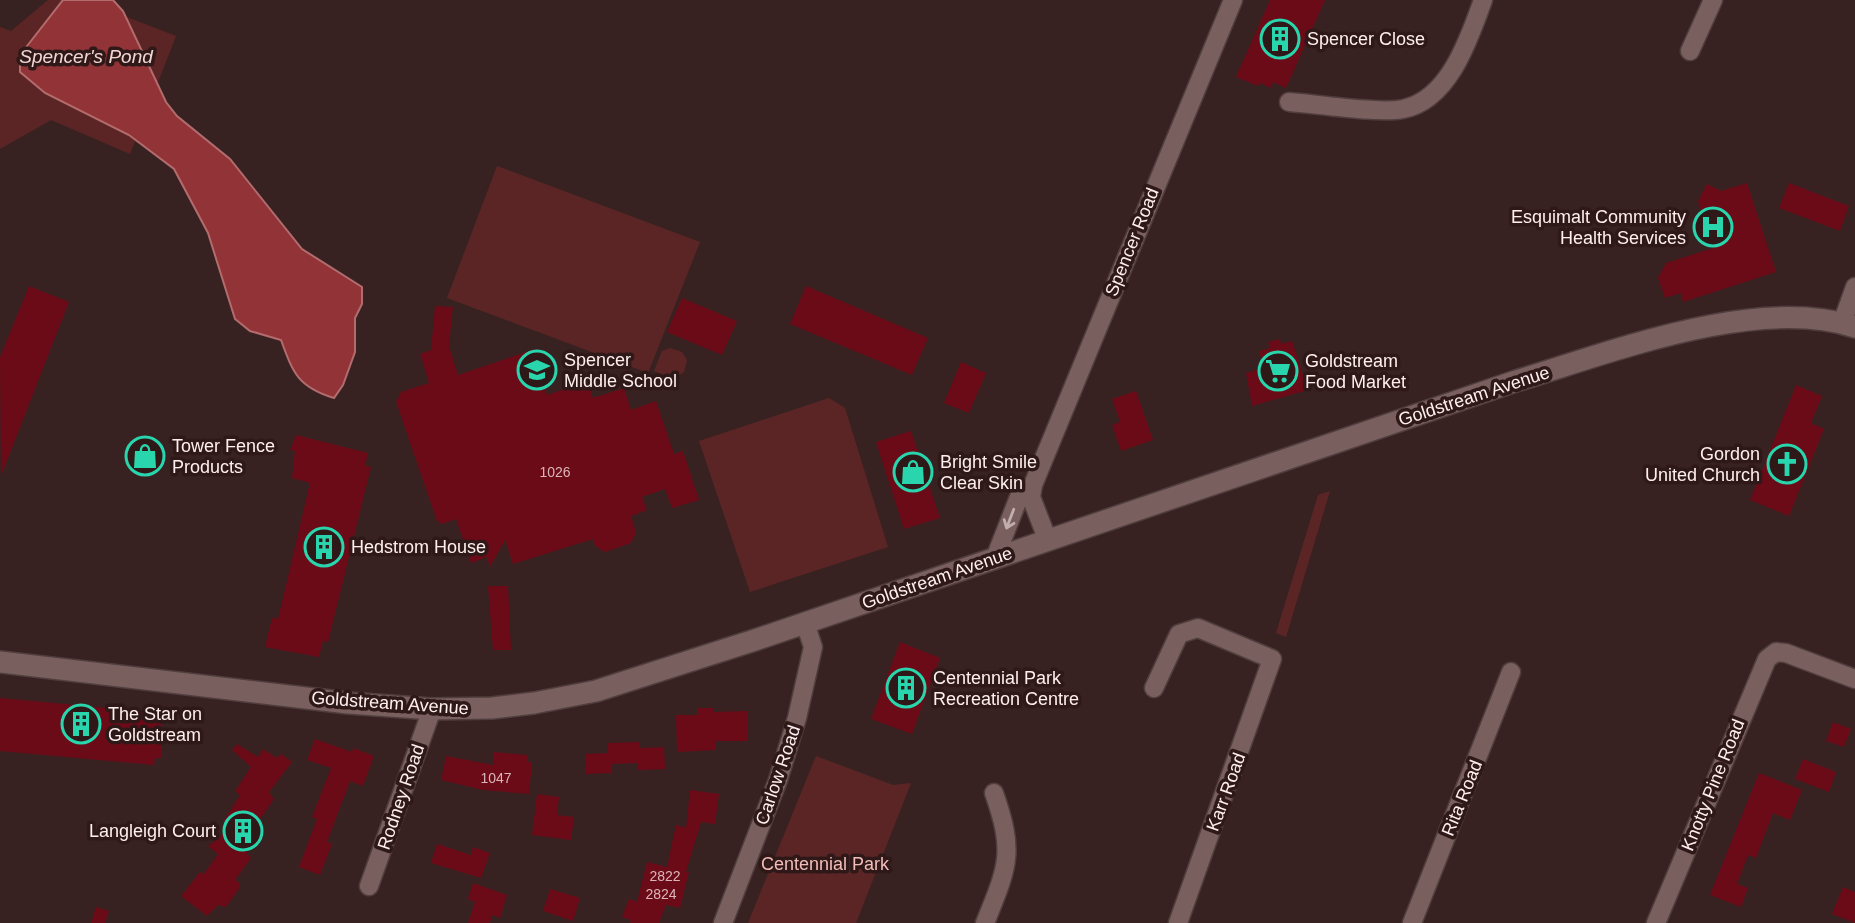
<svg xmlns="http://www.w3.org/2000/svg" width="1855" height="923" viewBox="0 0 1855 923" font-family="Arial,sans-serif">
	<style>
		.green { fill: #5c2525 }
		.water { fill: #923437; stroke: #b26c6e; stroke-width: 2 }
		.building { fill: #6c0b18 }
		.lines { fill: none; stroke-linecap: round; stroke-linejoin: round }
		.minor-casing { stroke: #503d3d; stroke-width: 21 }
		.secondary-casing { stroke: #503d3d; stroke-width: 24 }
		.minor { stroke: #795f5e; stroke-width: 18 }
		.secondary { stroke: #795f5e; stroke-width: 21 }
		.oneway { stroke: #c2aead }
		.labels { text-anchor: middle; stroke-width: 7; stroke-linejoin: round; paint-order: stroke }
		.number-label { font-size: 14px; fill: #dab6b8 }
		.poi-label { font-size: 18px; fill: #feefee; stroke: #2e1918; text-anchor: start }
		.street-label { font-size: 18px; fill: #feefee; stroke: #2e1918 }
		.park-label { font-size: 18px; fill: #f2bcb9; stroke: #2e1918 }
		.water-label { font-size: 19px; font-style: italic; fill: #f2d6d4; stroke: #2e1918 }
	</style>
	<rect width="100%" height="100%" fill="#382221"/>
	<!-- green -->
	<path class="green" d="M48,0h35l93,36 -46,118 -79,-34 -51,29v-122l11,4z
		M497,166l203,76 -52,131 -201,-75z
		M670,348l12,4 5,8 -3,12 -10,7 -20,-8 8,-20z
		M829,398l16,10 43,139 -138,45 -51,-151z
		M1330,491l-44,146 -10,-4 42,-138z
		M816,756l77,29 18,-2 -55,140h-108z"/>
	<!-- water -->
	<path class="water" d="M63,0h50l10,11 43,91 11,14 53,43 72,90 60,38v17l-7,14v34l-12,33 -9,13c-36,-11 -41,-25 -53,-58l-31,-9 -15,-12 -27,-86 -34,-64 -45,-34 -84,-42 -25,-21v-17z"/>
	<!-- building -->
	<path class="building" d="M1270,0h55l-39,88 -13,-6 -2,6 -11,-5 -2,3 -22,-9z
		M1747,183l29,89 -93,30 -2,-9 -16,5 -7,-20 8,-15 47,-15 -15,-47 9,-17 14,7z
		M1789,183l60,23 -9,25 -61,-23z
		M29,286l40,16 -68,174 -1,-119z
		M806,286l122,52 -16,37 -122,-51z
		M682,298l55,23 -15,34 -55,-23z
		M435,306l18,1 -4,39 9,29 74,-25 15,45 41,-14 5,17 31,-10 7,22 25,-9 18,53 9,-3 16,49 -27,8 -7,-19 -23,8 5,13 -16,6 5,17 -5,10 -26,9 -10,-6 -2,-7 -80,25 -8,-24 -15,27 -3,-10 -16,6 -15,-44 -14,5 -5,-3 -41,-119 5,-10 28,-9 -9,-29 11,-4z
		M1280,339l1,5 11,-3 16,49 -56,16 -6,-33 18,-5 -5,-17 11,-3 -2,-6z
		M961,362l25,11 -17,40 -25,-10z
		M1796,385l26,11 -11,27 13,6 -35,87 -39,-16z
		M1136,391l17,49 -32,11 -9,-26 8,-3 -8,-23z
		M911,431l29,87 -36,11 -28,-87z
		M296,435l72,18 -3,13 6,1 -43,175 -5,-1 -4,16 -54,-10 7,-29 6,1 32,-136 -18,-5 3,-27 -5,-1z
		M488,586h20l3,64h-18z
		M900,642l40,16 -28,76 -41,-15z
		M0,698l162,15v45h-7l-1,7 -154,-14z
		M697,708h17v4l33,-1 1,30h-33v9l-38,2 -1,-37h21z
		M1833,722l18,7 -7,18 -18,-6z
		M315,739l37,13 1,-4 21,8 -11,30 -13,-5 -23,61 5,2 -12,31 -21,-8 18,-48 -5,-2 19,-49 -24,-8z
		M640,742v6l24,-1 1,22 -27,1v-7l-26,1v9l-26,1 -1,-20 23,-1v-10z
		M237,744l21,13 5,-8 14,9 4,-4 11,8 -23,30 5,7 -16,23 5,6 -17,23 5,7 -16,22 5,3v4l-14,20 -8,-2 -11,11 -26,-20 19,-24 4,2 14,-20 -10,-8 14,-11 7,-11 -5,-4 16,-25 -5,-4 16,-24 -19,-17z
		M494,752l33,3v7h5l-3,32 -46,-4 -42,-10 5,-24 47,9z
		M1803,759l33,13 -7,20 -34,-13z
		M1759,773l43,17 -12,30 -17,-7 -17,45 -8,-3 -11,29 11,4 -7,19 -31,-12z
		M690,790l29,4 -4,30 -14,-2 -15,50h3l-9,36 -14,-3 -7,18h-29l1,-3 -9,-3 7,-18 8,3 10,-40 20,5 9,-42 10,3z
		M537,794l22,3 -2,18 17,2 -3,23 -39,-5z
		M437,844l34,11 2,-8 17,6 -9,25 -50,-15z
		M473,883l34,12 -7,23 -8,-3 -2,8h-22l7,-21 -7,-3z
		M1843,887l12,5v31l-23,-9z
		M550,889l30,9 -7,23 -30,-10z
		M96,907l13,4 -4,12h-14z"/>
	<g class="lines">
		<defs>
			<path id="minor" d="M1690,51l23,-51
				M1289,102c27,2 90,12 114,7 46,-9 66,-70 80,-109
				M1842,323l13,-36
				M1048,541l-17,-44 2,-12 200,-485
				M995,558l24,-61 14,-12
				M1154,688l25,-54 19,-6 74,31 -94,264
				M369,886l63,-177
				M723,923l55,-143 19,-62 16,-71 -8,-24
				M985,923c23,-57 30,-70 9,-130
				M1412,923l99,-251
				M1656,923l111,-264 9,-7 10,1 69,26"/>
			<path id="secondary" d="M0,662l348,41 84,6 60,-1 42,-5 62,-12 159,-51 761,-259c96,-29 241,-86 339,-54"/>
		</defs>
		<!-- minor casing -->
		<use href="#minor" class="minor-casing"/>
		<!-- secondary casing -->
		<use href="#secondary" class="secondary-casing"/>
		<!-- minor -->
		<use href="#minor" class="minor"/>
		<!-- secondary -->
		<use href="#secondary" class="secondary"/>
	</g>
	<!-- one-way arrows -->
	<defs><path id="oneway-shaft" d="M-6 0H5M1.5-3L5.5 0L1.5 3" fill="none" stroke-width="1.6" stroke-linecap="round" stroke-linejoin="round" transform="scale(1.75)"/></defs>
	<use class="oneway" href="#oneway-shaft" transform="translate(1010 519) rotate(111)"/>
	<!-- icons -->
	<defs>
		<symbol id="building-ring" viewBox="-11 -11 22 22"><circle r="9.5" fill="#2e1918" stroke="#29d5ac" stroke-width="1.5"/><path d="M-4-6H4V6H1V3H-1V6H-4ZM-2.5-4.3h1.7v1.8h-1.7ZM.8-4.3h1.7v1.8H.8ZM-2.5-1h1.7V.8h-1.7ZM.8-1h1.7V.8H.8Z" fill="#29d5ac"/></symbol>
		<symbol id="hospital-ring" viewBox="-11 -11 22 22"><circle r="9.5" fill="#2e1918" stroke="#29d5ac" stroke-width="1.5"/><path d="M-5-5h3v3.5h4V-5h3V5h-3V1.5h-4V5h-3Z" fill="#29d5ac"/></symbol>
		<symbol id="school-ring" viewBox="-11 -11 22 22"><circle r="9.5" fill="#2e1918" stroke="#29d5ac" stroke-width="1.5"/><path d="M0-5L7-2L0 1L-7-2ZM-4 1L0 2.5L4 1V4Q0 6-4 4Z" fill="#29d5ac"/></symbol>
		<symbol id="supermarket-ring" viewBox="-11 -11 22 22"><circle r="9.5" fill="#2e1918" stroke="#29d5ac" stroke-width="1.5"/><path d="M-6-5.5h2.5l.6 2H6L4.5 2H-2.5L-4.4-4H-6ZM-1.5 3.2a1.3 1.3 0 1 0 .1 0ZM3 3.2a1.3 1.3 0 1 0 .1 0Z" fill="#29d5ac"/></symbol>
		<symbol id="shop-ring" viewBox="-11 -11 22 22"><circle r="9.5" fill="#2e1918" stroke="#29d5ac" stroke-width="1.5"/><path d="M-5-2.5h2.3a2.7 3.5 0 0 1 5.4 0H5L5.5 6h-11ZM-1.5-2.5h3a1.5 2.3 0 0 0-3 0Z" fill="#29d5ac"/></symbol>
		<symbol id="church-ring" viewBox="-11 -11 22 22"><circle r="9.5" fill="#2e1918" stroke="#29d5ac" stroke-width="1.5"/><path d="M-1.2-6h2.4v3.5h3.3v2.4h-3.3V6h-2.4V-.1h-3.3v-2.4h3.3Z" fill="#29d5ac"/></symbol>
	</defs>
	<g fill-rule="evenodd">
		<use href="#building-ring" x="1258" y="17" width="44" height="44"/>
		<use href="#hospital-ring" x="1691" y="205" width="44" height="44"/>
		<use href="#school-ring" x="515" y="348" width="44" height="44"/>
		<use href="#supermarket-ring" x="1256" y="349" width="44" height="44"/>
		<use href="#shop-ring" x="123" y="434" width="44" height="44"/>
		<use href="#church-ring" x="1765" y="442" width="44" height="44"/>
		<use href="#shop-ring" x="891" y="450" width="44" height="44"/>
		<use href="#building-ring" x="302" y="525" width="44" height="44"/>
		<use href="#building-ring" x="884" y="666" width="44" height="44"/>
		<use href="#building-ring" x="59" y="702" width="44" height="44"/>
		<use href="#building-ring" x="221" y="809" width="44" height="44"/>
	</g>
	<g class="labels">
		<!-- number labels -->
		<g class="number-label">
			<text x="555" y="477">1026</text>
			<text x="496" y="783">1047</text>
			<text x="665" y="881">2822</text>
			<text x="661" y="899">2824</text>
		</g>
		<!-- poi labels -->
		<g class="poi-label">
			<text x="1307" y="45">Spencer Close</text>
			<text x="1686" y="223" text-anchor="end">Esquimalt Community<tspan x="1686" dy="21">Health Services</tspan></text>
			<text x="564" y="366">Spencer<tspan x="564" dy="21">Middle School</tspan></text>
			<text x="1305" y="367">Goldstream<tspan x="1305" dy="21">Food Market</tspan></text>
			<text x="172" y="452">Tower Fence<tspan x="172" dy="21">Products</tspan></text>
			<text x="1760" y="460" text-anchor="end">Gordon<tspan x="1760" dy="21">United Church</tspan></text>
			<text x="940" y="468">Bright Smile<tspan x="940" dy="21">Clear Skin</tspan></text>
			<text x="351" y="553">Hedstrom House</text>
			<text x="933" y="684">Centennial Park<tspan x="933" dy="21">Recreation Centre</tspan></text>
			<text x="108" y="720">The Star on<tspan x="108" dy="21">Goldstream</tspan></text>
			<text x="216" y="837" text-anchor="end">Langleigh Court</text>
		</g>
		<!-- street labels -->
		<g class="street-label">
			<text transform="translate(1132 242) rotate(-68)" y="6">Spencer Road</text>
			<text transform="translate(1474 396) rotate(-18)" y="6">Goldstream Avenue</text>
			<text transform="translate(937 578) rotate(-19)" y="6">Goldstream Avenue</text>
			<text transform="translate(390 703) rotate(4)" y="6">Goldstream Avenue</text>
			<text transform="translate(778 775) rotate(-71)" y="6">Carlow Road</text>
			<text transform="translate(1713 785) rotate(-68)" y="6">Knotty Pine Road</text>
			<text transform="translate(1226 792) rotate(-70)" y="6">Karr Road</text>
			<text transform="translate(401 797) rotate(-71)" y="6">Rodney Road</text>
			<text transform="translate(1462 798) rotate(-68)" y="6">Rita Road</text>
		</g>
		<!-- park labels -->
		<g class="park-label">
			<text x="825" y="870">Centennial Park</text>
		</g>
		<!-- water labels -->
		<g class="water-label">
			<text x="86" y="63">Spencer's Pond</text>
		</g>
	</g>
</svg>
